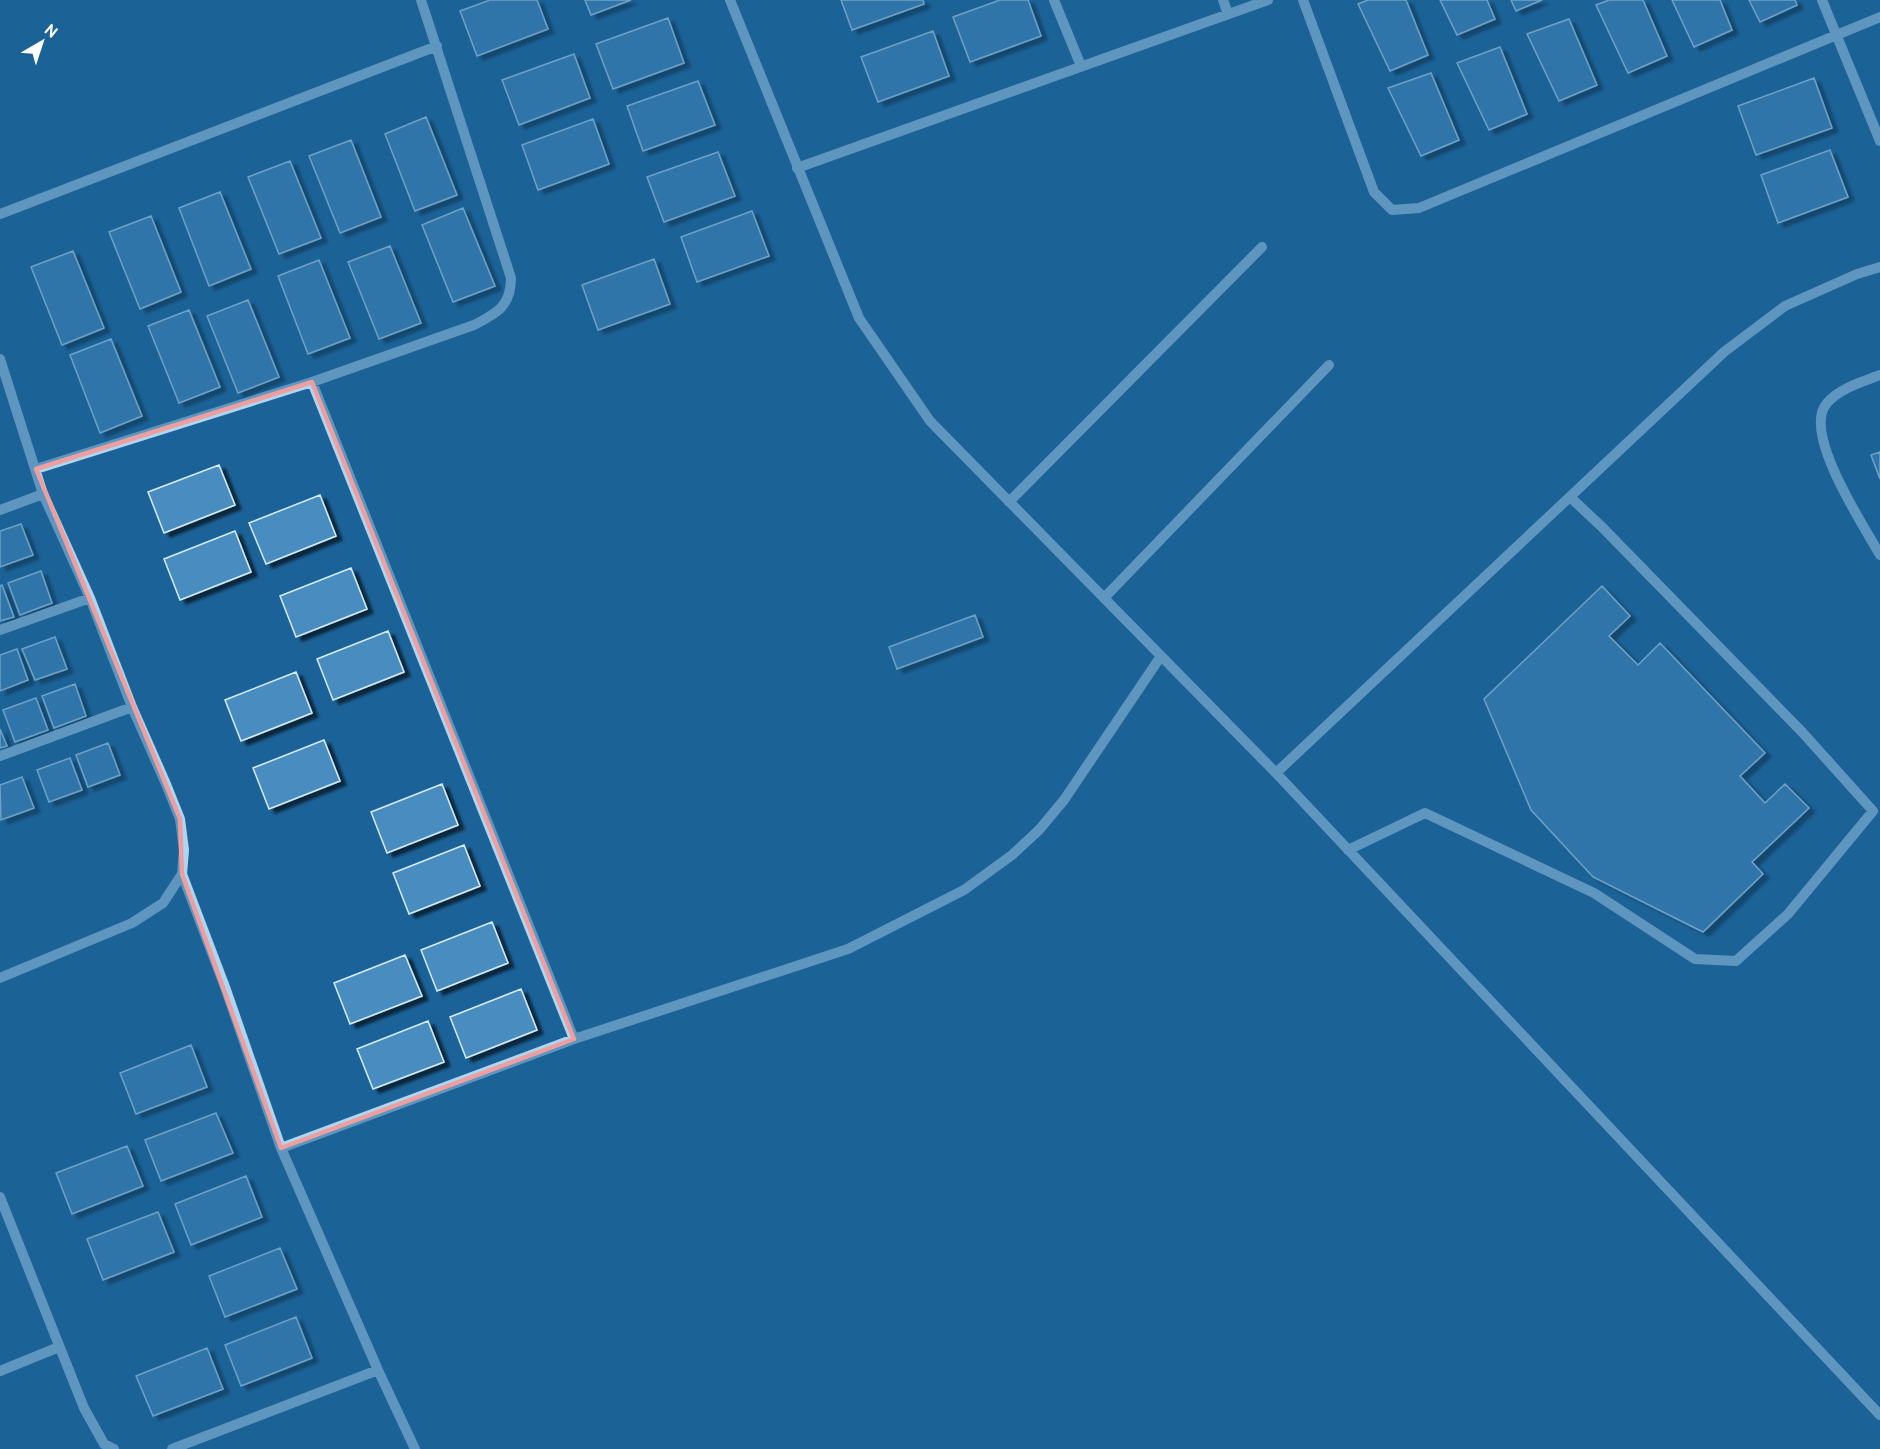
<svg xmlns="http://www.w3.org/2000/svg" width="1880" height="1449" viewBox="0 0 1880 1449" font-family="Overpass,sans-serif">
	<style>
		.building { fill: #488dc0; stroke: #d6ecfb; stroke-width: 1.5; filter: url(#shadow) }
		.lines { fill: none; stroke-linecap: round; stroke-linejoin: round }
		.minor { stroke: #afd5f0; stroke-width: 10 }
		.marked { fill: none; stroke: #ed9e9e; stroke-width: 4.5; stroke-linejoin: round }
	</style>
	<defs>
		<filter id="shadow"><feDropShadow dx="6" dy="4" stdDeviation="1.5" flood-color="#0009"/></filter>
	</defs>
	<rect width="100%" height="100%" fill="#1b6298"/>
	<!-- building -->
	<path class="building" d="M490,0h47l11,29 -71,27 -17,-45z
		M585,0h46l-40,15z
		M841,0h82l1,4 -72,26z
		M1000,0h28l13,36 -71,26 -17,-45z
		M1368,0h38l22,55 -38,16 -32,-67z
		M1440,0h47l8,19 -38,16z
		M1511,0h31l-26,11z
		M1609,0h34l24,56 -39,17 -32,-68z
		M1672,0h48l12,30 -38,17z
		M1749,0h46l2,5 -37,17z
		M668,18l16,45 -71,26 -17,-45z
		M1569,19l28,66 -38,16 -32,-67z
		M933,31l16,45 -71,26 -17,-45z
		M1500,47l27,67 -38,16 -32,-67z
		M574,54l16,44 -71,27 -17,-45z
		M1431,73l28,67 -38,16 -33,-68z
		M1814,78l18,50 -76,27 -18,-49z
		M698,81l17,44 -72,26 -16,-45z
		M426,117l31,78 -42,16 -30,-77z
		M593,119l16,45 -71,26 -16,-45z
		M351,140l30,77 -41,16 -31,-77z
		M1830,150l18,47 -70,26 -17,-48z
		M718,152l17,44 -71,26 -17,-45z
		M290,161l31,77 -42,16 -31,-77z
		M220,192l31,77 -42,17 -30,-78z
		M463,208l32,78 -42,16 -31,-77z
		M752,211l17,45 -72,26 -16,-45z
		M151,216l30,76 -41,17 -31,-77z
		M390,246l31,77 -42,16 -31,-77z
		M73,251l31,77 -42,17 -31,-78z
		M654,259l16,45 -72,26 -16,-45z
		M319,260l31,78 -42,16 -30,-78z
		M248,300l31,77 -41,16 -31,-77z
		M189,310l31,77 -41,16 -31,-77z
		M111,339l31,77 -42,17 -30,-78z
		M1880,452v27l-9,-24z
		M219,465l16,40 -71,28 -16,-41z
		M320,495l16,41 -70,28 -17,-41z
		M21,524l12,31 -33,12v-36z
		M235,531l16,41 -71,28 -16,-41z
		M351,568l16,41 -71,28 -16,-41z
		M41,571l11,32 -32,12 -12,-32z
		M2,585l12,32 -14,4v-35z
		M1602,586l28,30 -21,20 29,29 22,-22 105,110 -25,23 25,27 20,-19 24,24 -57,54 11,12 -60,58 -110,-55 -62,-67 -47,-111z
		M975,615l8,22 -86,32 -8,-22z
		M388,631l16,41 -71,28 -16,-41z
		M55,637l12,32 -32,11 -13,-31z
		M17,649l11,31 -28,11v-36z
		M296,672l16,41 -71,28 -16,-41z
		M75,684l11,32 -32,12 -12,-32z
		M36,698l12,32 -33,12 -12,-32z
		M0,729l7,17 -7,2z
		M324,740l16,41 -71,28 -16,-41z
		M108,743l12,32 -32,12 -12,-32z
		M70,758l12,32 -33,12 -12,-32z
		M22,777l12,31 -33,12 -1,-35z
		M442,784l16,41 -71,28 -16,-41z
		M464,845l16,41 -71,28 -16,-41z
		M492,922l16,41 -71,28 -16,-41z
		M405,955l17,41 -72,28 -16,-41z
		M521,989l16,41 -71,28 -16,-41z
		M428,1021l16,41 -71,27 -16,-40z
		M191,1045l16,42 -71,27 -16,-41z
		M216,1113l17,40 -72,28 -16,-41z
		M127,1146l16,40 -71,28 -16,-41z
		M246,1176l16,41 -71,28 -16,-41z
		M158,1212l16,40 -71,28 -16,-41z
		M280,1248l17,41 -72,28 -16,-41z
		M296,1317l16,41 -71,28 -16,-41z
		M207,1348l16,41 -70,27 -17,-40z"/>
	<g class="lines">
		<!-- minor -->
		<path class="minor" d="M730,0l129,318 71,103 346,352 604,642
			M1054,0l27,66
			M1223,0l5,14
			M1303,0l71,192 18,18 27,-2 461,-191
			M1822,0l58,141
			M797,168l471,-168
			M0,214l437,-168
			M0,359l43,135 47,104 42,109 34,77 14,35 4,31 -2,24 -19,29 -31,20 -132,55
			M1880,375c-18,7 -40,13 -53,28 -26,29 37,123 53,152
			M312,382l262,657
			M36,469l276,-87 162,-57c23,-12 37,-19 37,-47l-90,-278
			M1009,502l253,-255
			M0,510l43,-16
			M1104,598l225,-233
			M0,630l90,-32
			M0,756l132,-49
			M1276,773l448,-421 61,-46 72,-32 23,-7
			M1348,850l77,-37 169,80 101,66 41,2 52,-47 85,-103 -70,-78 -201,-206 -32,-30
			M182,874l43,113 56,161 97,222 37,79
			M281,1148l293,-109 274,-90 116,-59 48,-35 27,-25 25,-30 97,-144
			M0,1197l84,211 20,36 10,5
			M0,1371l59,-24
			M172,1449l206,-79"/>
	</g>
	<!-- marked area -->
	<path d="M0 0H1880V1449H0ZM312,382l262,657 -293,109 -99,-274 -2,-55 -144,-350z" fill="#1b6298" fill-opacity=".55" fill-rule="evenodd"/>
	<path class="marked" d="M312,382l262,657 -293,109 -99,-274 -2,-55 -144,-350z"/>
	<!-- north arrow -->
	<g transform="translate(42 42) rotate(39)" stroke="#1b6298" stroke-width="4.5" paint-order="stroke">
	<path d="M0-4.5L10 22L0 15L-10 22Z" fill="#ffffff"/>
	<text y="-9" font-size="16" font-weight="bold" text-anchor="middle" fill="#ffffff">N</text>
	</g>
</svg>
